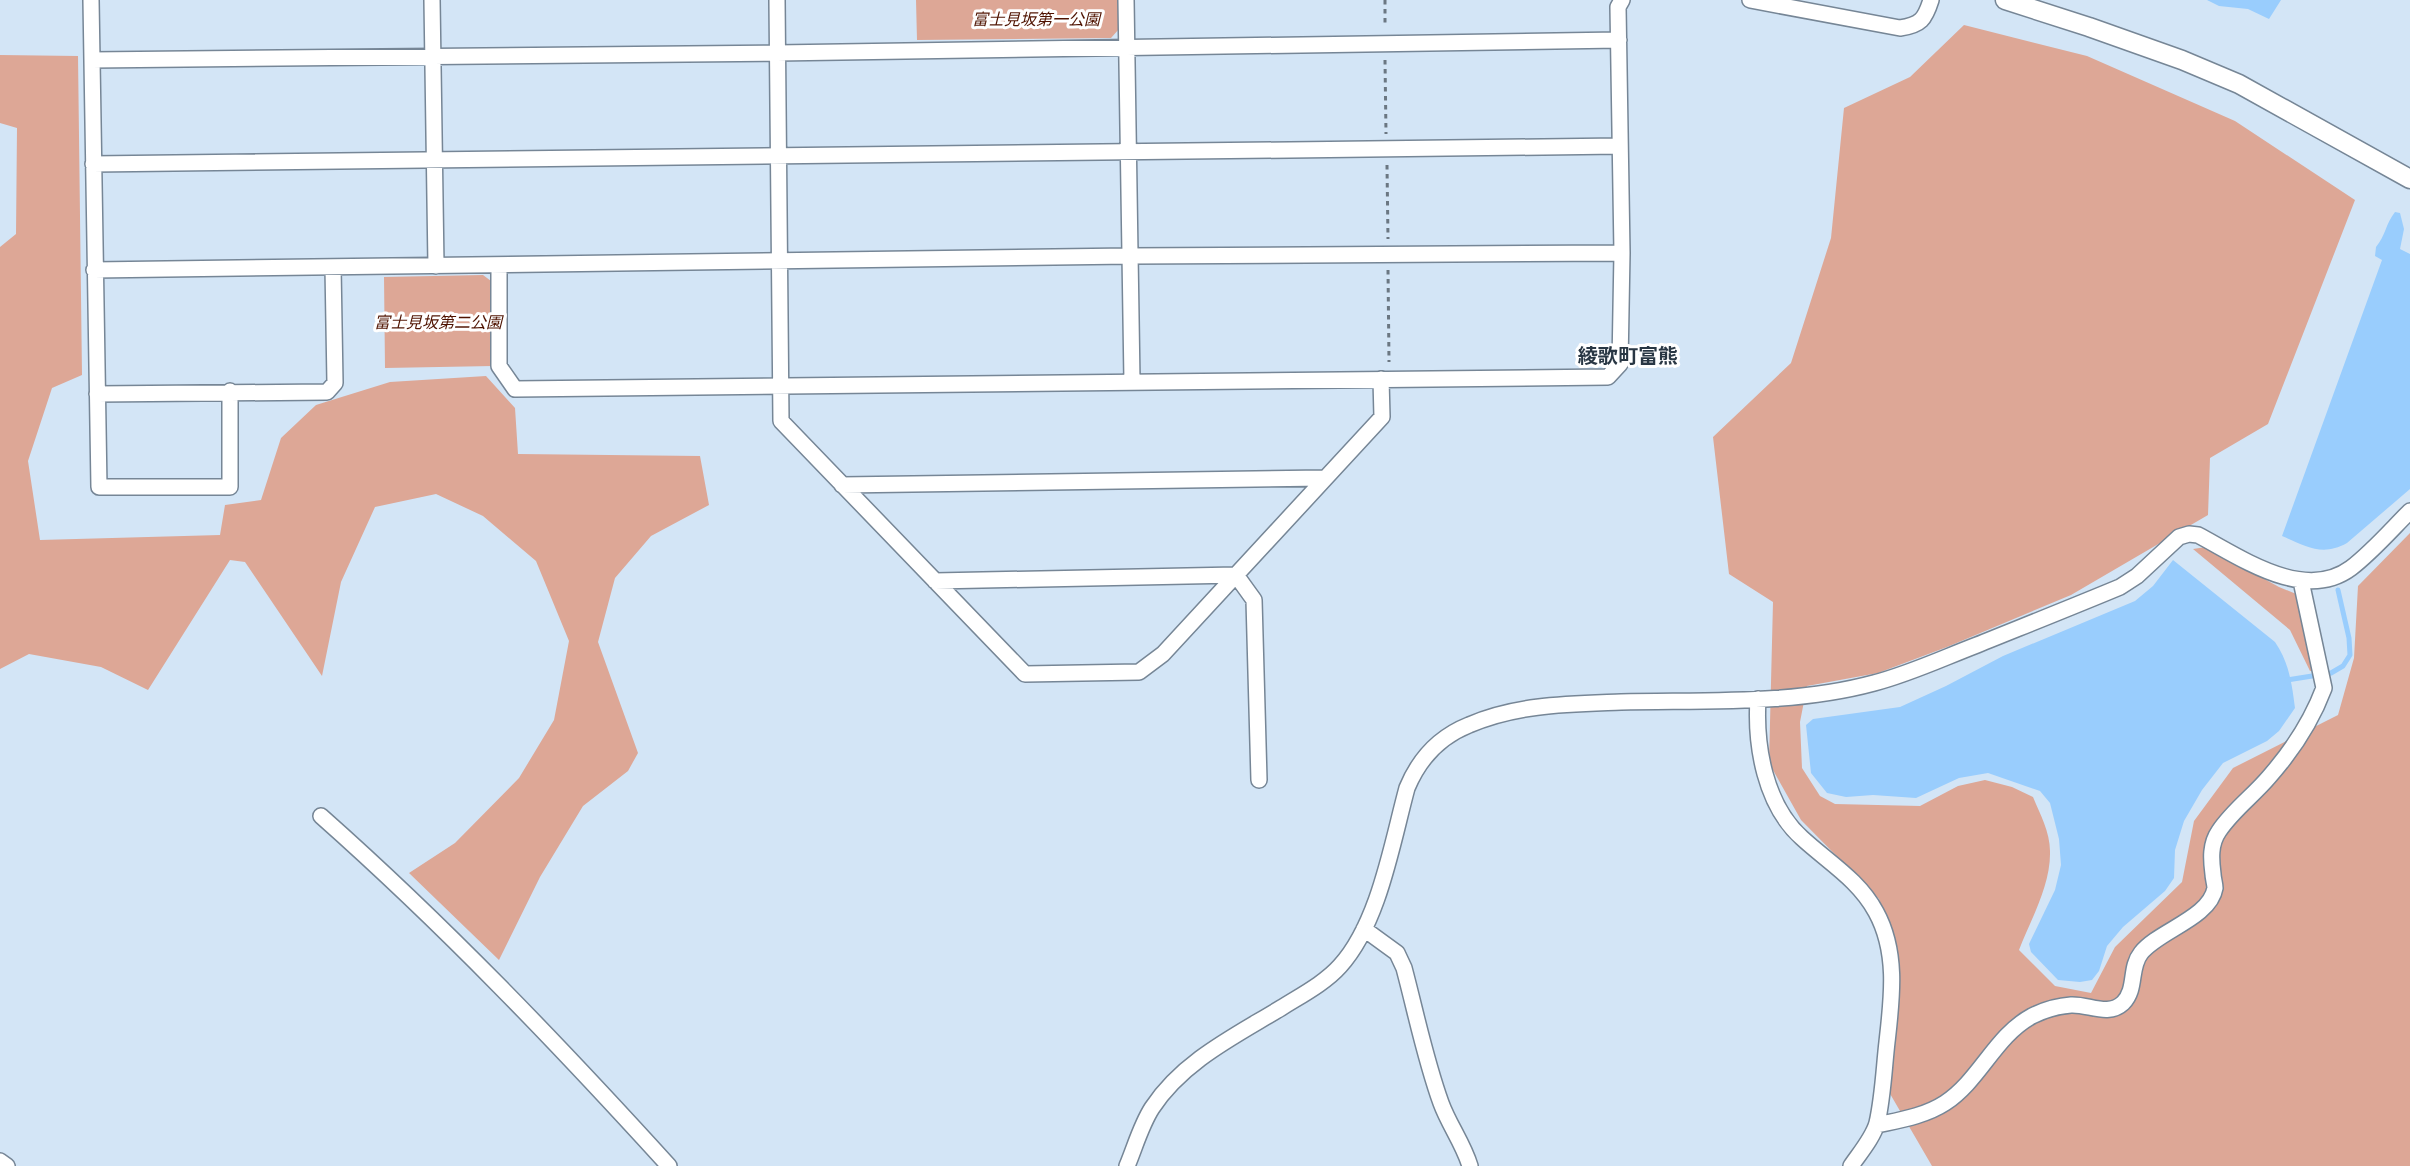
<svg xmlns="http://www.w3.org/2000/svg" width="2410" height="1166" viewBox="0 0 2410 1166" font-family="Georgia,'Noto Sans JP',serif">
	<style>
		.green { fill: #dda796 }
		.water { fill: #99cdfd }
		.lines { fill: none; stroke-linecap: round; stroke-linejoin: round }
		.stream { stroke: #99cdfd; stroke-width: 5 }
		.minor-casing { stroke: #768696; stroke-width: 18 }
		.tertiary-casing { stroke: #768696; stroke-width: 21 }
		.path { stroke: #6b7782; stroke-width: 3; stroke-dasharray: 4.5 4.5; stroke-linecap: butt }
		.minor { stroke: #fff; stroke-width: 15 }
		.tertiary { stroke: #fff; stroke-width: 18 }
		.labels { text-anchor: middle; stroke-width: 6; stroke-linejoin: round; paint-order: stroke }
		.park-label { font-size: 16px; font-style: italic; fill: #4f1301; stroke: #fff }
		.quarter-label { font-size: 20px; font-weight: bold; fill: #293744; stroke: #fff }
	</style>
	<rect width="100%" height="100%" fill="#d3e5f6"/>
	<!-- green -->
	<path class="green" d="M916,0h203v29l-8,9 -194,2z
		M1964,25l123,31 148,65 120,79 -87,224 -58,34 -2,57 -137,80 -124,52 -69,26 -71,13 -7,36 2,46 18,28 15,8 85,2 38,-20 27,-6 27,7 21,10c7,17 17,35 17,54 1,34 -19,68 -31,99l36,36 36,7 24,-46 67,-65 12,-61 39,-53 105,-53 16,-57 4,-72 52,-53v633h-478l-43,-74 8,-133 -18,-60 -78,-79 -32,-57 4,-161 -44,-28 -16,-137 78,-74 40,-125 13,-130 66,-31z
		M0,55l78,1 4,319 -30,13 -24,73 12,79 180,-5 5,-30 36,-5 20,-62 35,-33 74,-23 96,-6 29,32 3,46 182,2 9,49 -58,31 -36,42 -17,64 40,111 -10,18 -45,35 -43,71 -41,83 -90,-87 46,-30 64,-65 35,-58 15,-79 -33,-80 -53,-45 -47,-22 -61,13 -34,75 -19,94 -77,-114 -15,-2 -82,130 -47,-23 -72,-13 -29,15v-422l16,-13 1,-106 -17,-5z
		M483,275l8,6 2,85 -108,2 -1,-91z
		M2206,547l73,40 22,9 15,74 -6,1 -20,-41 -97,-81z"/>
	<!-- water -->
	<path class="water" d="M2207,0h74l-12,19 -21,-10 -29,-3z
		M2395,212l5,1 4,16 -4,20 10,5v235l-63,54c-25,14 -41,3 -65,-7l100,-276 -7,-4 1,-9c10,-12 9,-22 19,-35z
		M2173,560l102,82c14,20 17,42 20,66l-16,23 -12,10 -44,22 -21,27 -18,31 -9,29 -1,28 -9,13 -42,36 -16,19 -8,25 -7,9 -12,2 -22,-2 -27,-28 -2,-8 26,-54 6,-25 -2,-26 -9,-36 -10,-12 -52,-18 -29,5 -43,20 -43,-3 -27,2 -19,-4 -16,-20 -5,-48 7,-6 87,-12 46,-21 57,-30 132,-55 18,-15z"/>
	<g class="lines">
		<!-- stream -->
		<path class="stream" d="M2287,680l44,-7 12,-7 7,-11 -1,-17 -11,-48"/>
		<defs>
			<path id="minor" d="M91,0l8,487h131v-96
				M432,0l4,266
				M777,0l4,421 244,253 114,-2 24,-18 219,-237 -1,-38
				M1126,0l6,381
				M1750,0l150,28c21,-3 25,-9 31,-28
				M92,60l685,-7 842,-13
				M93,164l1527,-18
				M499,266v100l16,23 1093,-12 12,-13 2,-111 -4,-246 4,-7
				M94,270l1036,-14 492,-3
				M97,394l230,-2 8,-9 -2,-116
				M842,485l482,-7
				M935,581l301,-6 18,25 5,180
				M1758,699c-3,47 7,106 44,139 26,24 57,42 74,74 22,40 16,86 11,130 -3,26 -4,55 -10,81 -4,15 -18,31 -26,43
				M321,816c123,109 237,228 348,350
				M1364,929l33,24 7,15c12,45 21,91 37,135 8,22 22,40 29,63
				M1877,1125c23,-5 48,-9 68,-22 35,-23 50,-67 87,-87 12,-6 25,-10 39,-11 18,-1 37,12 52,-2 14,-14 6,-35 18,-50 17,-22 69,-35 74,-65 0,-4 -2,-10 -2,-14 -2,-15 -3,-30 6,-43 14,-21 34,-35 50,-54 22,-25 43,-57 55,-89l-23,-107
				M0,1161l7,5
				M1127,1166c8,-19 14,-41 25,-58 31,-47 83,-72 129,-100 19,-12 44,-25 59,-42 39,-43 52,-123 67,-178 12,-29 32,-51 62,-63 48,-21 101,-21 152,-23 83,-2 172,3 253,-19 35,-9 69,-25 103,-38 47,-19 95,-38 143,-58l17,-11 42,-39 10,-3 9,1c42,22 106,68 153,33 21,-16 40,-38 59,-57"/>
			<path id="tertiary" d="M2005,0l84,27 93,33 57,24 171,95"/>
		</defs>
		<!-- minor casing -->
		<use href="#minor" class="minor-casing"/>
		<!-- tertiary casing -->
		<use href="#tertiary" class="tertiary-casing"/>
		<!-- path -->
		<path class="path" d="M1385,0v26
			M1385,60l1,74
			M1387,165l1,74
			M1388,270l1,92"/>
		<!-- minor -->
		<use href="#minor" class="minor"/>
		<!-- tertiary -->
		<use href="#tertiary" class="tertiary"/>
	</g>
	<g class="labels">
		<!-- park labels -->
		<g class="park-label">
			<text x="1036" y="25">富士見坂第一公園</text>
			<text x="438" y="328">富士見坂第二公園</text>
		</g>
		<!-- quarter labels -->
		<g class="quarter-label">
			<text x="1628" y="363">綾歌町富熊</text>
		</g>
	</g>
</svg>
